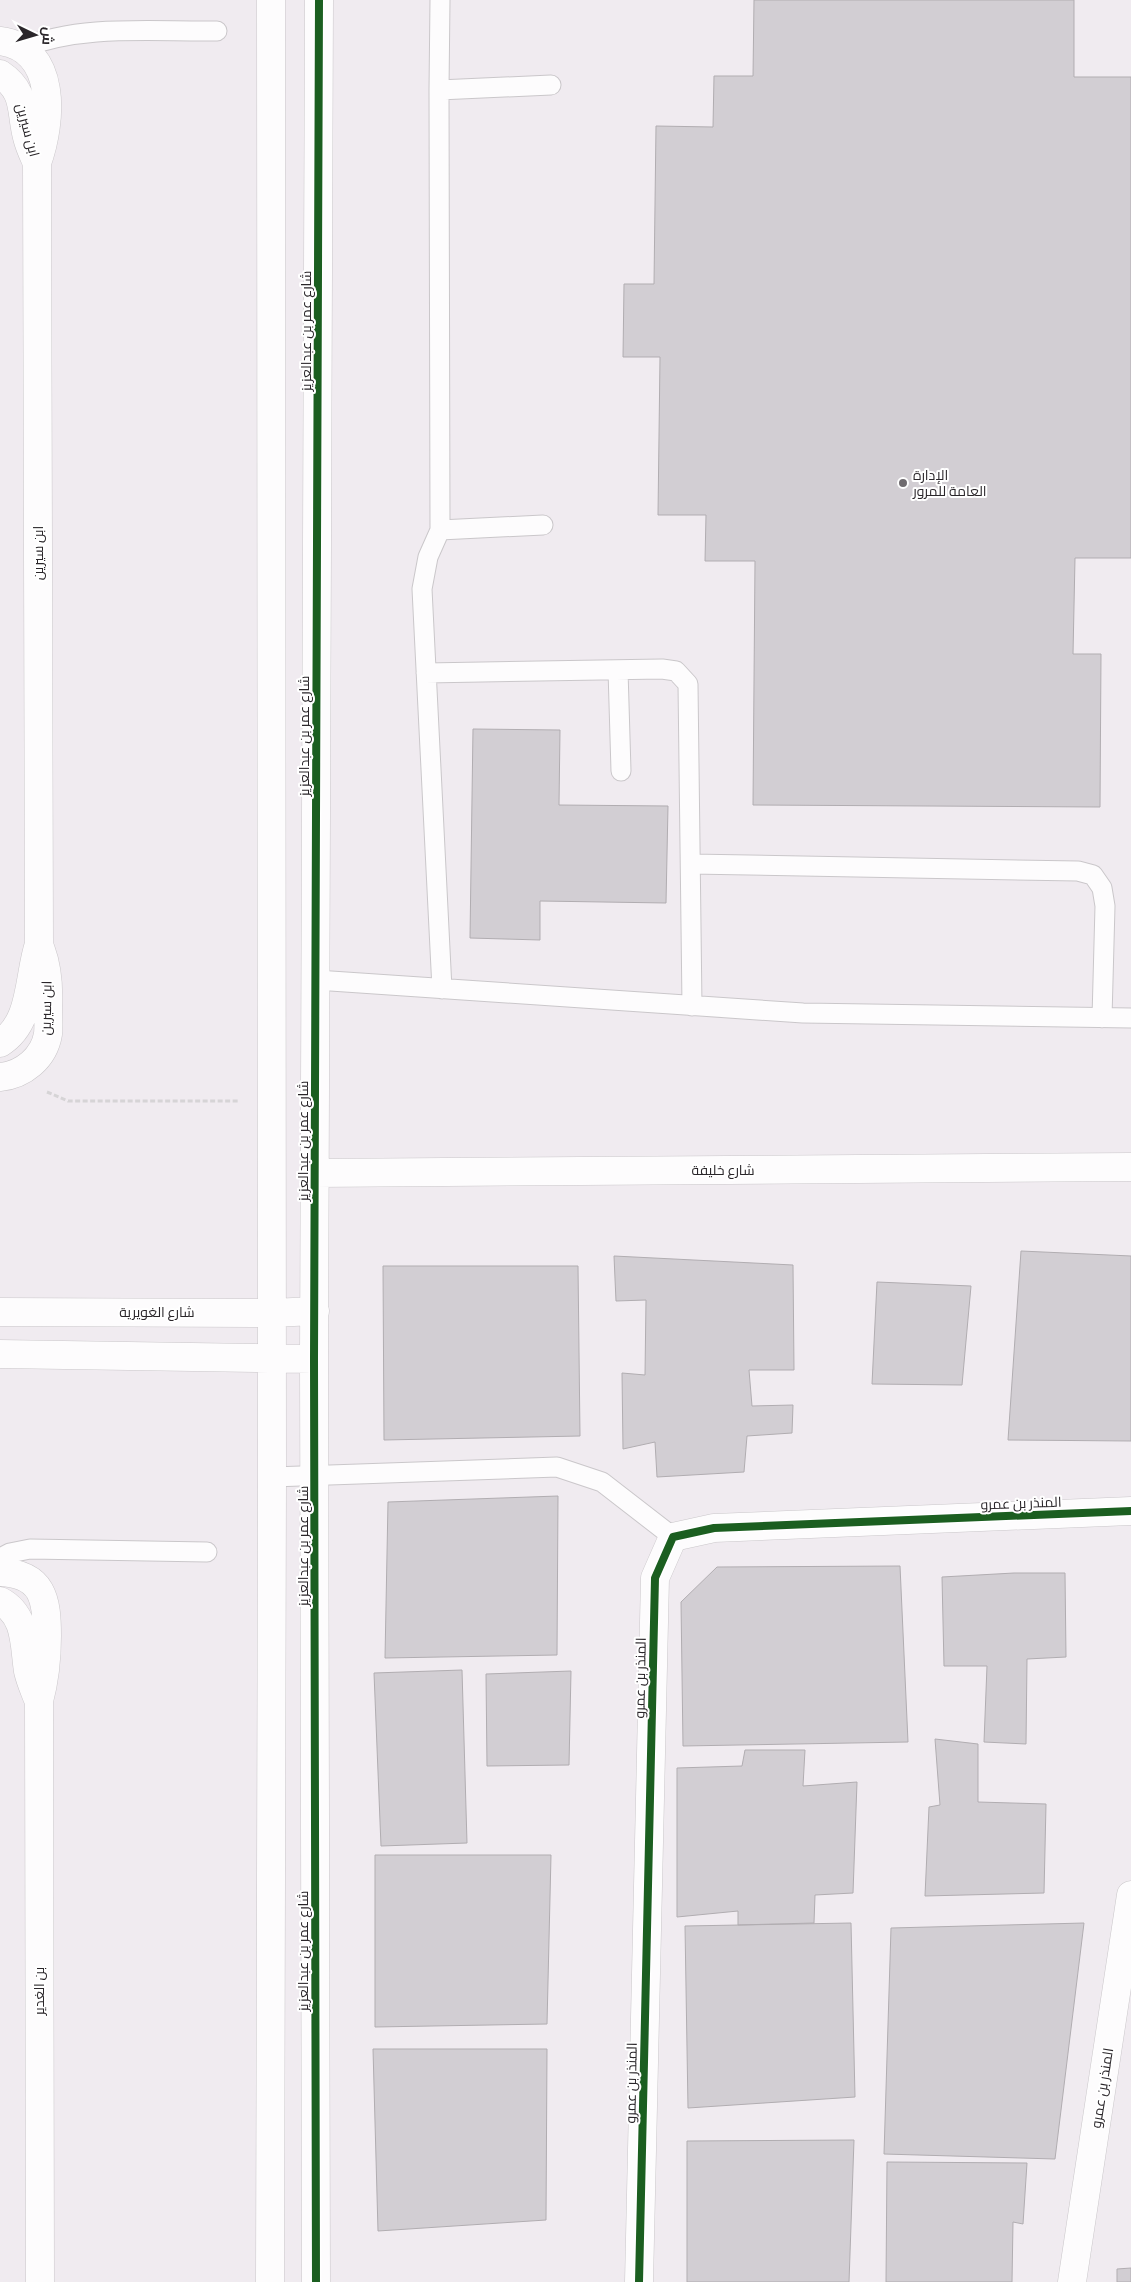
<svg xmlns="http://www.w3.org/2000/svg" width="1131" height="2282" viewBox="0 0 1131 2282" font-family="Literata,Cairo,serif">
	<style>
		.building { fill: #d2ced3; stroke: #b1adb1 }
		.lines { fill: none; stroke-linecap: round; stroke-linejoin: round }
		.service-casing { stroke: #cac7ca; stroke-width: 21 }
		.minor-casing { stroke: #cac7ca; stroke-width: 29 }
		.tertiary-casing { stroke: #cac7ca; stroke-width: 29 }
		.path { stroke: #d6d4d6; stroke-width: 3; stroke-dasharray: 5 2.5; stroke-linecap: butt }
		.service { stroke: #fdfcfd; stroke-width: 19 }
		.minor { stroke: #fdfcfd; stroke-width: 28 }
		.tertiary { stroke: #fdfcfd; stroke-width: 28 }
		.cycleway-casing { stroke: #fff; stroke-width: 11 }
		.cycleway { stroke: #1b5e20; stroke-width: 8 }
		.poi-dot { fill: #6f6b6f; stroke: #fff; stroke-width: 2 }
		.labels { text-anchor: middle; stroke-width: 4; stroke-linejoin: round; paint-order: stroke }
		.street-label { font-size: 14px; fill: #2a262a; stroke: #fff }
		.poi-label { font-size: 14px; fill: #2a262a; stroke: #fff; text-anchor: start }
	</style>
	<rect width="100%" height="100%" fill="#f0ebf0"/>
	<!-- building -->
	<path class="building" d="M754,0h320v77h57v481h-56l-2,96h28l-1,153 -347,-2 2,-244h-50l1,-46h-48l2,-158h-37l1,-73h30l2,-158 57,1 1,-51h39z
		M473,729l87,1 -1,75 109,1 -2,97 -126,-2v39l-70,-2z
		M1021,1251l110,5v185l-123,-1z
		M614,1256l179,9 1,105h-45l3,36 41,-1 -1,28 -45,3 -3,36 -87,5 -2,-35 -32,7 -1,-76 23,2 1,-75 -30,1z
		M383,1266h195l2,170 -196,4z
		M877,1282l94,4 -9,99 -90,-1z
		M558,1496l-1,159 -172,3 3,-156z
		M900,1566l8,176 -225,4 -2,-144 36,-35z
		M1014,1573h51l1,84 -39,2 -1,85 -42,-2 3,-76h-43l-2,-89z
		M462,1670l5,173 -86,3 -7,-173z
		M571,1671l-2,94 -82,1 -1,-92z
		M935,1739l43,5v58l68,2 -2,89 -119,3 4,-89 11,-2z
		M745,1750h60l-2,36 54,-4 -4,111 -38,2 -1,28 -76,2v-14l-61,6v-149l65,-2z
		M375,1855h176l-4,169 -172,3z
		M851,1923l4,174 -167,11 -3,-182z
		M1084,1923l-29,236 -171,-5 7,-226z
		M373,2049h174l-1,171 -168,11z
		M854,2140l-5,142h-162v-141z
		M887,2162l140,1 -4,61 -10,-2 -1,60h-126z
		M1131,2268v14h-14v-13z"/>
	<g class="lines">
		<defs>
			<path id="service" d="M440,0l-1,90 1,440 -12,27 -6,32 20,400
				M22,48c61,-24 130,-16 195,-17
				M439,90l112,-5
				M440,530l103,-5
				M618,670l3,101
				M426,673l236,-4 14,2 12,13 4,322
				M691,864l387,7 15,4 9,13 3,18 -3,112
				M316,980l487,33 328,5
				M272,1477l285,-10 45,15 71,55
				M0,1558l10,-5 20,-4 177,3"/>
			<path id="minor" d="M0,41c58,7 52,81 37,122l2,781c-11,32 -6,79 -39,99
				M0,74c27,18 20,37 27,63 2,9 6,17 10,26
				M0,1077c23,-2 44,-19 48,-43 1,-9 0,-18 0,-27 1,-20 0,-38 -7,-57
				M0,1572c43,2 47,27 47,64 0,22 -2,43 -8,65l1,581
				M0,1601c27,14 24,45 28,70 2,9 6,18 9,26
				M639,2282l16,-704 18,-41 41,-9 417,-17
				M1072,2282l59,-387"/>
			<path id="tertiary" d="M315,1173l816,-6
				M0,1312l272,1 43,-2
				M0,1354l314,5
				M270,2282l2,-805 -1,-1477
				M316,2282l-2,-923 5,-1359"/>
		</defs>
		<!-- service casing -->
		<use href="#service" class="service-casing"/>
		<!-- minor casing -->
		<use href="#minor" class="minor-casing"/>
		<!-- tertiary casing -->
		<use href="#tertiary" class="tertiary-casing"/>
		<!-- path -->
		<path class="path" d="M47,1092l21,9h171"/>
		<!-- service -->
		<use href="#service" class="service"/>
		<!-- minor -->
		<use href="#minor" class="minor"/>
		<!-- tertiary -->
		<use href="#tertiary" class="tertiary"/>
		<defs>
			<path id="cycleway" d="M316,2282l-2,-923 5,-1359
				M639,2282l16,-704 18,-41 41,-9 417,-17"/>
		</defs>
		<!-- cycleway casing -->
		<use href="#cycleway" class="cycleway-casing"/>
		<!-- cycleway -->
		<use href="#cycleway" class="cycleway"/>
	</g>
	<!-- markers -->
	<circle class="poi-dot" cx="903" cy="483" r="5"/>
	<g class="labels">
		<!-- street labels -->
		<g class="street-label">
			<text transform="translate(28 130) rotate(75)" y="5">ابن سيرين</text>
			<text transform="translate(306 331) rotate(-90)" y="5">شارع عمر بن عبدالعزيز</text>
			<text transform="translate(38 553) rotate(-90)" y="5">ابن سيرين</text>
			<text transform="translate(304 736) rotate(-90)" y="5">شارع عمر بن عبدالعزيز</text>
			<text transform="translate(46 1008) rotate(-89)" y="5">ابن سيرين</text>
			<text transform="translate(303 1141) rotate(-90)" y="5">شارع عمر بن عبدالعزيز</text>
			<text x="723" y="1175">شارع خليفة</text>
			<text x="157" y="1317">شارع الغويرية</text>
			<text transform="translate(1021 1503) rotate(-2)" y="5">المنذر بن عمرو</text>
			<text transform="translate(303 1546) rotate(-90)" y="5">شارع عمر بن عبدالعزيز</text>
			<text transform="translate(640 1678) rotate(-89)" y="5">المنذر بن عمرو</text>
			<text transform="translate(303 1951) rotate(-90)" y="5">شارع عمر بن عبدالعزيز</text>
			<text transform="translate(39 1991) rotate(-90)" y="5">بن الغدير</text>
			<text transform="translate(631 2083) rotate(-89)" y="5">المنذر بن عمرو</text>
			<text transform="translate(1102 2088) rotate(-81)" y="5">المنذر بن عمرو</text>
		</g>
		<!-- poi labels -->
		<g class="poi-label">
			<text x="913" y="480">الإدارة<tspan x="913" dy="16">العامة للمرور</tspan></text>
		</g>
	</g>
	<!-- north arrow -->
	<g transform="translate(35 35) rotate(95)" stroke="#ffffff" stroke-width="4" paint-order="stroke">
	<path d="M0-4L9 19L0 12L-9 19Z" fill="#2a262a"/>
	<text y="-8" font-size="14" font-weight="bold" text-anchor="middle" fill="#2a262a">ش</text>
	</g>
</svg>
